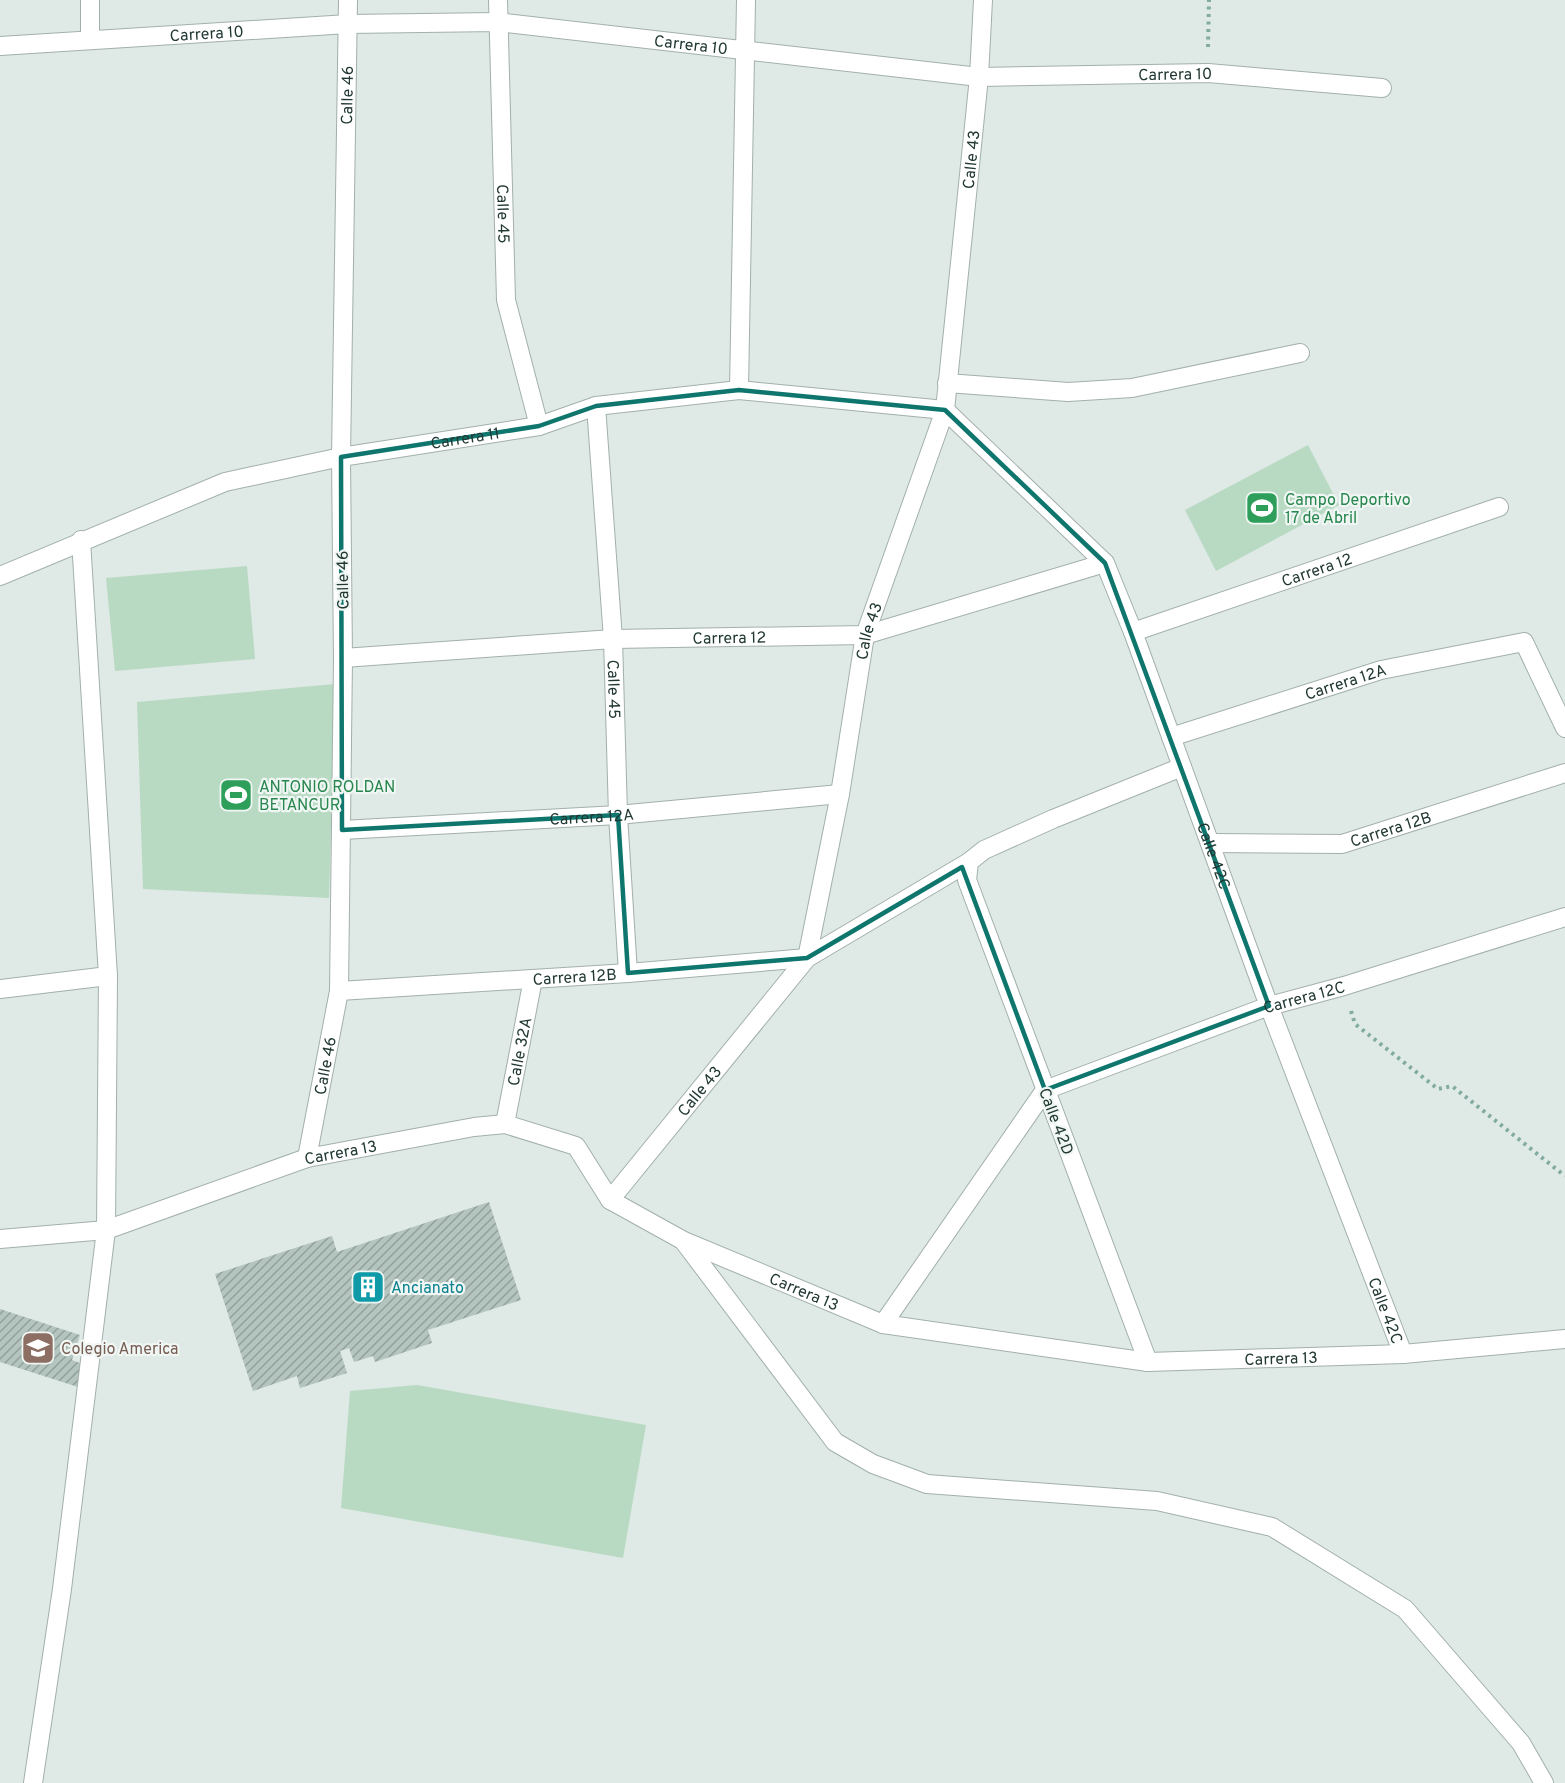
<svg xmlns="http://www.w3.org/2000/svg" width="1565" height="1783" viewBox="0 0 1565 1783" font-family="Overpass,sans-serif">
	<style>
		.garden { fill: #b8dac3 }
		.building { fill: url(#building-hatch) }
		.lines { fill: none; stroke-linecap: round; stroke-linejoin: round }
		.minor-casing { stroke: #a2b0ac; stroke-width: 20 }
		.path { stroke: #81aba0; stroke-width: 4; stroke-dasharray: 3 4.5; stroke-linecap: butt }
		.minor { stroke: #fff; stroke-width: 18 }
		.marked { fill: none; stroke: #0f766e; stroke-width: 4.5; stroke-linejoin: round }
		.labels { text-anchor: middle; stroke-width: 4.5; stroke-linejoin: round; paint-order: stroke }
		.street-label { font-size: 16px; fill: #213833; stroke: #eff6f3 }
		.leisure-label { font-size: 16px; fill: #27864d; stroke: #eff6f3; text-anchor: start }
		.culture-label { font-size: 16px; fill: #0d838f; stroke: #eff6f3; text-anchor: start }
		.education-label { font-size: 16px; fill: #785e54; stroke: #eff6f3; text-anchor: start }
	</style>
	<defs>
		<pattern id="building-hatch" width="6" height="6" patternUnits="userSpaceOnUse" patternTransform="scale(1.5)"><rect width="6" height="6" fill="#b4c4be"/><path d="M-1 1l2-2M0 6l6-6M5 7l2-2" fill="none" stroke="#92a09b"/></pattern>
	</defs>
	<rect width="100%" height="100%" fill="#dfe9e5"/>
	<!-- garden -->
	<path class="garden" d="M1308,445l31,60 -123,66 -31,-61z
		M247,566l8,93 -140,12 -9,-93z
		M335,684l-6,214 -186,-9 -6,-187z
		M417,1385l229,40 -23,133 -282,-50 9,-117z"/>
	<!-- building -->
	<path class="building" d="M489,1202l32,98 -93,30 4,13 -57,19 -2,-6 -19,6 -5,-14 -9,3 7,22 -47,15 -3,-12 -44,15 -38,-117 117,-38 5,16z
		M0,1309l80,26 -8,25 13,5 -7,22 -78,-25z"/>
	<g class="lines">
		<defs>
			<g id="minor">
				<path d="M90,0v40"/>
				<path id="s1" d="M498,0l8,300 33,126"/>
				<path id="s2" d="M0,46l348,-22 149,-2 482,55 229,-4 174,15"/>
				<path d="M947,383l121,9 64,-4 168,-35"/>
				<path d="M739,390l7,-390"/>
				<path id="s3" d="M596,406l17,233 5,176 10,158"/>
				<path id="s4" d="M0,576l225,-94 116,-25 198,-31 57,-20 143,-16 206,20 160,153 28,69 136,374 134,348"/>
				<path id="s5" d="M1133,632l366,-125"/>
				<path id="s6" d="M343,658l270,-19 252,-4 240,-72"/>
				<path id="s7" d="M1171,737l210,-67 143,-28 41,86"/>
				<path id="s8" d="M342,830l276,-15 222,-21"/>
				<path id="s9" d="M1210,843l132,1 223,-71"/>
				<path d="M0,989l108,-13"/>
				<path id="s10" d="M339,991l289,-18 179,-15 162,-96"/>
				<path id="s11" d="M505,1124l28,-145"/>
				<path id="s12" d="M307,1158l32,-167 4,-333 -2,-201 7,-457"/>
				<path id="s13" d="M610,1200l197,-242 33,-164 25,-159 80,-225 34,-333 4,-77"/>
				<path id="s14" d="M0,1239l106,-9 201,-72 167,-31 31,-3 71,22 34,54 74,41 199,83 265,38 255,-8 162,-15"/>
				<path d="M685,1243l150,199 38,22 54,20 230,17 115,26 133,82 116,134 23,40"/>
				<path id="s15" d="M883,1324l162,-234 224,-84 75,-20 221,-69"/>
				<path d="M1148,1362l-181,-482 2,-18 15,-12 69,-31 129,-52"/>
				<path d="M33,1783l29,-194 44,-359 2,-254 -27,-436"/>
			</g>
		</defs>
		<!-- minor casing -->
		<use href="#minor" class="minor-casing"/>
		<!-- path -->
		<path class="path" d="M1208,47l1,-47
			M1351,1011l4,13 83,65 14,-3 113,90"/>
		<!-- minor -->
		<use href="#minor" class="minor"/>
	</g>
	<!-- marked area -->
	<path class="marked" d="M739,390l206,20 160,153 164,443 -224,84 -83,-223 -155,91 -179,15 -10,-158 -276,15 -1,-373 198,-31 57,-20z"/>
	<!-- icons -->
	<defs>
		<symbol id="stadium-square" viewBox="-11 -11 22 22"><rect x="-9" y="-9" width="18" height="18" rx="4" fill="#2e9e5b" stroke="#eff6f3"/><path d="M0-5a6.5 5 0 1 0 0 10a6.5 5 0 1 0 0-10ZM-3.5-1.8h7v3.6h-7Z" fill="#fff"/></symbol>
		<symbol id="building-square" viewBox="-11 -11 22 22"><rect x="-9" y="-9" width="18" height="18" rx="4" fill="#0f9aa8" stroke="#eff6f3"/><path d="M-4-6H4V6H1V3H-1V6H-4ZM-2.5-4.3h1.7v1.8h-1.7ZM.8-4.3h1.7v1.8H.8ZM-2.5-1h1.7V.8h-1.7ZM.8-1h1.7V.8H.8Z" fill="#fff"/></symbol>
		<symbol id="school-square" viewBox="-11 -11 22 22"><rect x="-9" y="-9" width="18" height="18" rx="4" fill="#8d6e63" stroke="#eff6f3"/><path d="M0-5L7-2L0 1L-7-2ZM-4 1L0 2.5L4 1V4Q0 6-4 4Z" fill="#fff"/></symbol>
	</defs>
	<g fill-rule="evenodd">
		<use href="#stadium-square" x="1243" y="489" width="38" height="38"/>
		<use href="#stadium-square" x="217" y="776" width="38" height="38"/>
		<use href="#building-square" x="349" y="1268" width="38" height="38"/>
		<use href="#school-square" x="19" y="1329" width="38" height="38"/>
	</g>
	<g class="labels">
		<!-- street labels -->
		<g class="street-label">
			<text dy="6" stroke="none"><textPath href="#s2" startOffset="207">Carrera 10</textPath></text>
			<text dy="6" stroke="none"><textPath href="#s2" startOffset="693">Carrera 10</textPath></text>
			<text dy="6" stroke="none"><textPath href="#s2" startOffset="1179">Carrera 10</textPath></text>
			<text dy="6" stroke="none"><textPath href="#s12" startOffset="1066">Calle 46</textPath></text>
			<text dy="6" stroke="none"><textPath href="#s13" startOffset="1131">Calle 43</textPath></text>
			<text dy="6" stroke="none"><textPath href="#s1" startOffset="214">Calle 45</textPath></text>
			<text dy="6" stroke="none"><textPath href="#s4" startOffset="488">Carrera 11</textPath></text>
			<text dy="6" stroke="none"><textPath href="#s5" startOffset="194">Carrera 12</textPath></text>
			<text transform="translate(342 580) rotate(-91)" y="6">Calle 46</text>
			<text dy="6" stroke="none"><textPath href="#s13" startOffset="645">Calle 43</textPath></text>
			<text dy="6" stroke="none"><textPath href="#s6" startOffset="387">Carrera 12</textPath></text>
			<text dy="6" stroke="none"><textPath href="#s7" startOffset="183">Carrera 12A</textPath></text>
			<text dy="6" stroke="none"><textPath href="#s3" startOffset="284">Calle 45</textPath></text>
			<text dy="6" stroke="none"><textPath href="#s8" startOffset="250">Carrera 12A</textPath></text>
			<text dy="6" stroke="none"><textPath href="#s9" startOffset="183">Carrera 12B</textPath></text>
			<text dy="6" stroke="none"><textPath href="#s4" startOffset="1508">Calle 42C</textPath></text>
			<text dy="6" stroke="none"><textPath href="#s10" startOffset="236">Carrera 12B</textPath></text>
			<text dy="6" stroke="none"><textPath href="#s15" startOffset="560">Carrera 12C</textPath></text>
			<text dy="6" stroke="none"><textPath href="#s11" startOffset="74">Calle 32A</textPath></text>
			<text dy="6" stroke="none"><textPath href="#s12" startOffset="94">Calle 46</textPath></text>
			<text dy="6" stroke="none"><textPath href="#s13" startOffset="141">Calle 43</textPath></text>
			<text transform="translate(1057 1121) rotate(69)" y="6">Calle 42D</text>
			<text dy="6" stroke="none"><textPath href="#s14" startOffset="354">Carrera 13</textPath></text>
			<text dy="6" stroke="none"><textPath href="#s14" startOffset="874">Carrera 13</textPath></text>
			<text dy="6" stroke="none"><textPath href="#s4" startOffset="1994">Calle 42C</textPath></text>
			<text dy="6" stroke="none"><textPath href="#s14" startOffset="1360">Carrera 13</textPath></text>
		</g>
		<!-- leisure labels -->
		<g class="leisure-label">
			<text x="1285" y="505">Campo Deportivo<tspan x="1285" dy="18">17 de Abril</tspan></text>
			<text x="259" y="792">ANTONIO ROLDAN<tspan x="259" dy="18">BETANCUR</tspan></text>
		</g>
		<!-- culture labels -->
		<g class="culture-label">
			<text x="391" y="1293">Ancianato</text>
		</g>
		<!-- education labels -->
		<g class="education-label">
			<text x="61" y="1354">Colegio America</text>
		</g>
	</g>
</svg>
